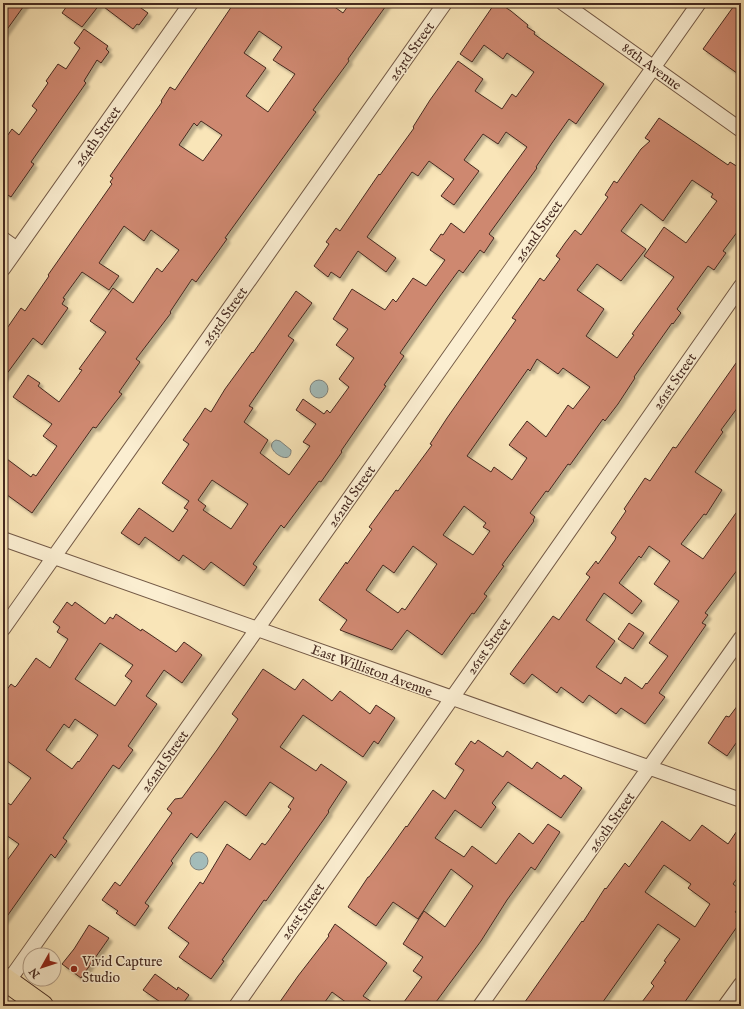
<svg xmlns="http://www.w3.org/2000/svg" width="744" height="1009" viewBox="0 0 744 1009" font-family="'IM FELL English',serif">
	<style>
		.water { fill: #a3bcba; stroke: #7e827c }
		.building { fill: #ce886f; stroke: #462a20; fill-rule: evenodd; filter: url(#shadow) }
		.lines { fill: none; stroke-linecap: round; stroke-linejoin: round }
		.minor-casing { stroke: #735946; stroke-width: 16 }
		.primary-casing { stroke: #462a20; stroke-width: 24 }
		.minor { stroke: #fbeed1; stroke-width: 14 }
		.primary { stroke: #f9e5b8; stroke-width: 22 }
		.poi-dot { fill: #8f2418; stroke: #fbeed1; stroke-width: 1.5 }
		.labels { text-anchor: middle; stroke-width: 3; stroke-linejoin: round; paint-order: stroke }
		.street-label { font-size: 14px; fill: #462a20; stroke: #fbeed1 }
		.poi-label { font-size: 14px; fill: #462a20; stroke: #fbeed1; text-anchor: start }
	</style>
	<defs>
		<filter id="shadow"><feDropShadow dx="3.5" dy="3.5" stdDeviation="1" flood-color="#0004"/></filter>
	</defs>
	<rect width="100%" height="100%" fill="#f9e5b8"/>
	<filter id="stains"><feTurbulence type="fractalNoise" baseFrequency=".005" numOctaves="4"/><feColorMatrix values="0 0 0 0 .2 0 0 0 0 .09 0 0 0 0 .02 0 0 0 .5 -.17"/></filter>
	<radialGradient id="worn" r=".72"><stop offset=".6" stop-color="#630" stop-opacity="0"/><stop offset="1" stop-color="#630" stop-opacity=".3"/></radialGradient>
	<!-- water -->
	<path class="water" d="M310 389a9 9 0 1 1 18 0a9 9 0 1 1-18 0Z
		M276,440l4,1 11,9c1,19 -31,-3 -15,-10z
		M190 861a9 9 0 1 1 18 0a9 9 0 1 1-18 0Z"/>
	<!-- building -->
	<path class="building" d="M3,3h23l-23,32z
		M69,3h65l14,10 -9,12 -2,-1 -4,5 -33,-25 -18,23 -20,-14z
		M234,3h95l14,10 7,-10h38l-40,56 1,2 -36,49 3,2 -91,126 2,1 -10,14 -21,29 -4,-3 -22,33 1,1 -35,46 4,3 -21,30 3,2 -8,10 -18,24 -3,-1 -61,86 -29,-21v-36l28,21 2,-3 3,2 21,-30 -14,-10 9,-12 -39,-27 15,-22 12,8 -2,3 21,16 23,-32 -3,-1 27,-37 -16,-11 23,-33 20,15 24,-35 5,4 17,-22 -28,-20 -7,11 -20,-15 -25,37 20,13 -10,14 -27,-18 -19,26 2,1 -3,5 6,4 -26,37 -9,-7 -30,41v-45l18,-26 4,3 24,-35 -1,-1 64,-91 -2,-2 3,-4 -3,-2 52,-74 -1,-1 9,-14 5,3zM259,31l23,16 -9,13 22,14 -27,38 -22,-16 20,-28 -22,-15zM201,121l21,14 -19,26 -24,-16 15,-22 3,3z
		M495,3h4l12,8 17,14 -1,2 8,5 -1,2 70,50 -28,40 -7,-5 -17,24 -16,24 1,1 -48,66 5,4 -10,15 -4,-3 -17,23 -4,-3 -19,26 -40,57 4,3 -20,29 2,1 -45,65 1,1 -21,30 -2,-1 -35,47 -3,-3 -28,39 4,3 -13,19 -33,-24 -7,8 -21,-15 -4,6 -34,-24 -6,8 -18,-12 18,-25 34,24 15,-22 -4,-2 5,-7 -27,-18 27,-39 -6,-4 17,-24 5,-8 6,4 14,-23 27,-37 1,1 43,-62 16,12 -24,33 6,4 -45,66 4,2 -9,14 24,18 -8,13 29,22 21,-29 -7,-4 13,-18 -20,-14 7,-11 21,15 3,-4 3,3 19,-26 -10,-8 15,-21 -18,-13 12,-16 -15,-10 19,-30 33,21 8,-11 3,3 17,-24 13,8 19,-26 -15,-10 11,-16 2,1 8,-12 13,10 63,-86 -21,-15 -8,12 -15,-10 -19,26 15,11 -25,34 -13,-9 13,-17 -25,-18 -11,15 -6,-4 -45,65 29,21 -10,14 -28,-21 -18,27 -9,-6 -3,5 -14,-11 15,-22 -3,-2 10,-14 4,3 39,-57 1,1 34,-47 -1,-1 17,-27 28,-39 25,18 -8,12 27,18 10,-15 4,3 18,-25 -27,-19 -4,6 -19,-14 -12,17 -12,-8zM212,480l36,24 -17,25 -28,-19 3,-4 -8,-6z
		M736,3h5v73l-38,-27z
		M84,29l24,17 -2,3 3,3 -8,11 -4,-3 -13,21 2,2 -55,79 3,2 -23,33 -8,-5v-50l9,-13 7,6 18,-25 -5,-4 16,-23 -2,-2 12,-17 8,5 14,-21 -6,-5z
		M659,118l69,47 2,-3 8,5 1,3 2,2v55l-18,24 3,2 -12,17 -6,-4 -31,43 4,4 -8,11 -1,-1 -38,54 1,1 -17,26 -13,17 -2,-2 -33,46 -2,-1 -20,28 -2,-1 -16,22 5,4 -2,3 1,1 -32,44 2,1 -20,28 3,2 -13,18 -2,-1 -30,42 -35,-25 -15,20 -52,-20 7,-10 -28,-20 27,-38 1,2 25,-35 -3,-2 27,-37 2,1 34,-46 -2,-1 17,-26 69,-98 -4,-2 19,-27 9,-13 4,3 16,-22 -4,-3 9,-13 10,-13 6,5 27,-38 -3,-2 9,-14 3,2 24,-34 9,-8 -5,-3zM692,180l21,14 -2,3 6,4 -31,42 -22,-16 -20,29 30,21 -42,57 2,1 -17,23 -31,-22 18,-27 -27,-19 20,-26 24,17 25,-32 -25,-18 20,-27 22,17zM537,359l21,15 5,-6 27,19 -17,22 -5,-4 -22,32 -19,-16 -18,24 18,13 -15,22 -18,-13 -3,5 -24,-16 61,-87 2,2zM464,506l22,17 -3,4 7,4 -17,24 -30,-20zM413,546l24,18 -32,46 -3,-2 -4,5 -32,-23 17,-25 11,8z
		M741,356v47l-20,27 2,2 -28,40 27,18 -16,25 -2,-1 -23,30 22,15 38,-53v59l-36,48 3,2 -6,8 4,2 -47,68 6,4 -20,27 -24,-16 -5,6 -27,-19 -6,8 -22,-16 -4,6 -25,-19 -8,10 -14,-10 43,-58 6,4 31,-43 -4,-3 10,-13 2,3 17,-24 1,-3 -5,-4 15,-22 -2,-2 21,-31 5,3 23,-34 3,1zM649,546l21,15 -16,23 25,17 -30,42 19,13 -21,28 -1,-1 -4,6 -17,-12 -4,7 -25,-17 19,-26 -29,-21 18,-27 28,21 10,-13 -23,-18 20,-27 2,2z
		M67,602l5,4 3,-4 30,22 5,-7 3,2 3,-5 25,17 1,-2 34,23 8,-10 18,13 -20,28 -18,-13 -18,26 11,8 -29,42 5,4 -14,19 -6,-4 -50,73 4,3 -12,17 -4,-4 -48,68v-56l16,-22 -16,-11v-33l8,5 20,-27 -28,-20v-63l8,-11 4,3 2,-2 19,-27 14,10 18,-29 -11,-7 3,-5 -7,-5zM100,643l33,22 -8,11 7,5 -17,25 -40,-27zM75,719l23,16 -19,27 -1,-1 -6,8 -26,-19 18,-26 5,4z
		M629,623l15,10 -11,16 -15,-10z
		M263,669l32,21 8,-11 29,22 8,-10 30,23 6,-9 19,13 -17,26 -4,-3 -11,16 -60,-42 -23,32 36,24 5,-7 26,18 -19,29 1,1 -63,89 -2,-1 -42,60 2,1 -13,18 -32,-22 10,-14 -21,-15 32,-46 3,2 24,-40 23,16 12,-17 3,2 4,-5 22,-31 -3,-2 6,-9 -24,-16 -24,34 -21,-15 -28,37 -6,-5 -20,28 2,2 -28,40 4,3 -14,20 -19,-13 2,-2 -16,-11 13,-18 5,4 52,-73 -5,-4 8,-10 7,-1 35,-48 21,-31 -6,-5z
		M741,701v35l-14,20 -19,-13 18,-27 3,1z
		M478,740l25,17 4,-6 25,18 5,-7 24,17 3,-4 18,13 -21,30 -53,-36 -16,21 4,4 -15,21 -26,-18 -20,28 29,19 8,-11 24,18 23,-31 14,11 15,-20 12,8 -25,38 -4,-3 -24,33 -26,41 -48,65h-32l21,-29 -9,-6 10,-14 -20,-13 21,-33 21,16 28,-41 -22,-17 -33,50 -25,-17 -17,24 -28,-19 20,-30h1l22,-30 15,-21 1,1 4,-6 22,-31 12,9 19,-29 -9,-6 16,-23 4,3z
		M662,821l28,20 12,-16 26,19 13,-19v48l-8,11 8,6v15l-6,7 6,4v5l-59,85h-43l15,-20 -3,-3 15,-21 -2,-1 16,-22 -22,-15 -58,82h-78l60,-85 1,1 22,-34 1,1 19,-26 4,4zM664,865l27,19 -3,4 22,16 -15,23 -50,-35z
		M335,924l52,39 -24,33 15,10h-27l-19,-14 -10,14h-45l21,-30 31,-40 -1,-1z
		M89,925l20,13 -28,40 -19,-14 12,-15z
		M155,974l22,16 1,-3 11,8 -8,11h-15l-23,-16z"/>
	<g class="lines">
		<defs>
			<path id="minor" d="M563,3l178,127
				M3,239l14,10
				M3,269l188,-266
				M3,539l738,261
				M3,629l442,-626
				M3,989l696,-986
				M236,1006l505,-720
				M480,1006l261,-368
				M725,1006l16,-22"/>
			<path id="primary" d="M3,978l39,28"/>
		</defs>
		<!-- minor casing -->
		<use href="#minor" class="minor-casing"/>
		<!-- primary casing -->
		<use href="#primary" class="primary-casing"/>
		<!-- minor -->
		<use href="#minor" class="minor"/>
		<!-- primary -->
		<use href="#primary" class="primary"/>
	</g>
	<!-- markers -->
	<circle class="poi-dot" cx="74" cy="969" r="4"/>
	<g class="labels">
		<!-- street labels -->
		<g class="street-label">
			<text transform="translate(411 51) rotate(-55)" y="5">263rd Street</text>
			<text transform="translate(652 66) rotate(36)" y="5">86th Avenue</text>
			<text transform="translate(97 136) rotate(-55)" y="5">264th Street</text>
			<text transform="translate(538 231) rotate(-55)" y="5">262nd Street</text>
			<text transform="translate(224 316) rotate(-55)" y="5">263rd Street</text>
			<text transform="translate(674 381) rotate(-55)" y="5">261st Street</text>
			<text transform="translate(351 496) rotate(-55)" y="5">262nd Street</text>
			<text transform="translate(488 646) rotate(-55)" y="5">261st Street</text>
			<text transform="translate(372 670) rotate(20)" y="5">East Williston Avenue</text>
			<text transform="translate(164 761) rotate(-55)" y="5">262nd Street</text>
			<text transform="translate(611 822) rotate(-55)" y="5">260th Street</text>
			<text transform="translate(302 911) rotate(-55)" y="5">261st Street</text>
		</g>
		<!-- poi labels -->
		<g class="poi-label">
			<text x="82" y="966">Vivid Capture<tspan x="82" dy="16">Studio</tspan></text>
		</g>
	</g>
	<!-- margin -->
	<rect width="744" height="1009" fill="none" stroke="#f9e5b8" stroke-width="16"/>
	<rect x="4" y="4" width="736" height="1001" fill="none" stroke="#462a20" stroke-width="2"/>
	<rect x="8" y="8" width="728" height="993" fill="none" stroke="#462a20"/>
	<!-- north arrow -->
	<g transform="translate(42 967) rotate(231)"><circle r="19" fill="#fbeed1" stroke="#b3a08a"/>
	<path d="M0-3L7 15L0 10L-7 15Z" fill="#8f2418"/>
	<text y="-6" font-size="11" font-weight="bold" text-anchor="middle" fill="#462a20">N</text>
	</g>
	<rect width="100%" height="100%" filter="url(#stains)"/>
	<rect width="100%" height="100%" fill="url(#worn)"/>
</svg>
